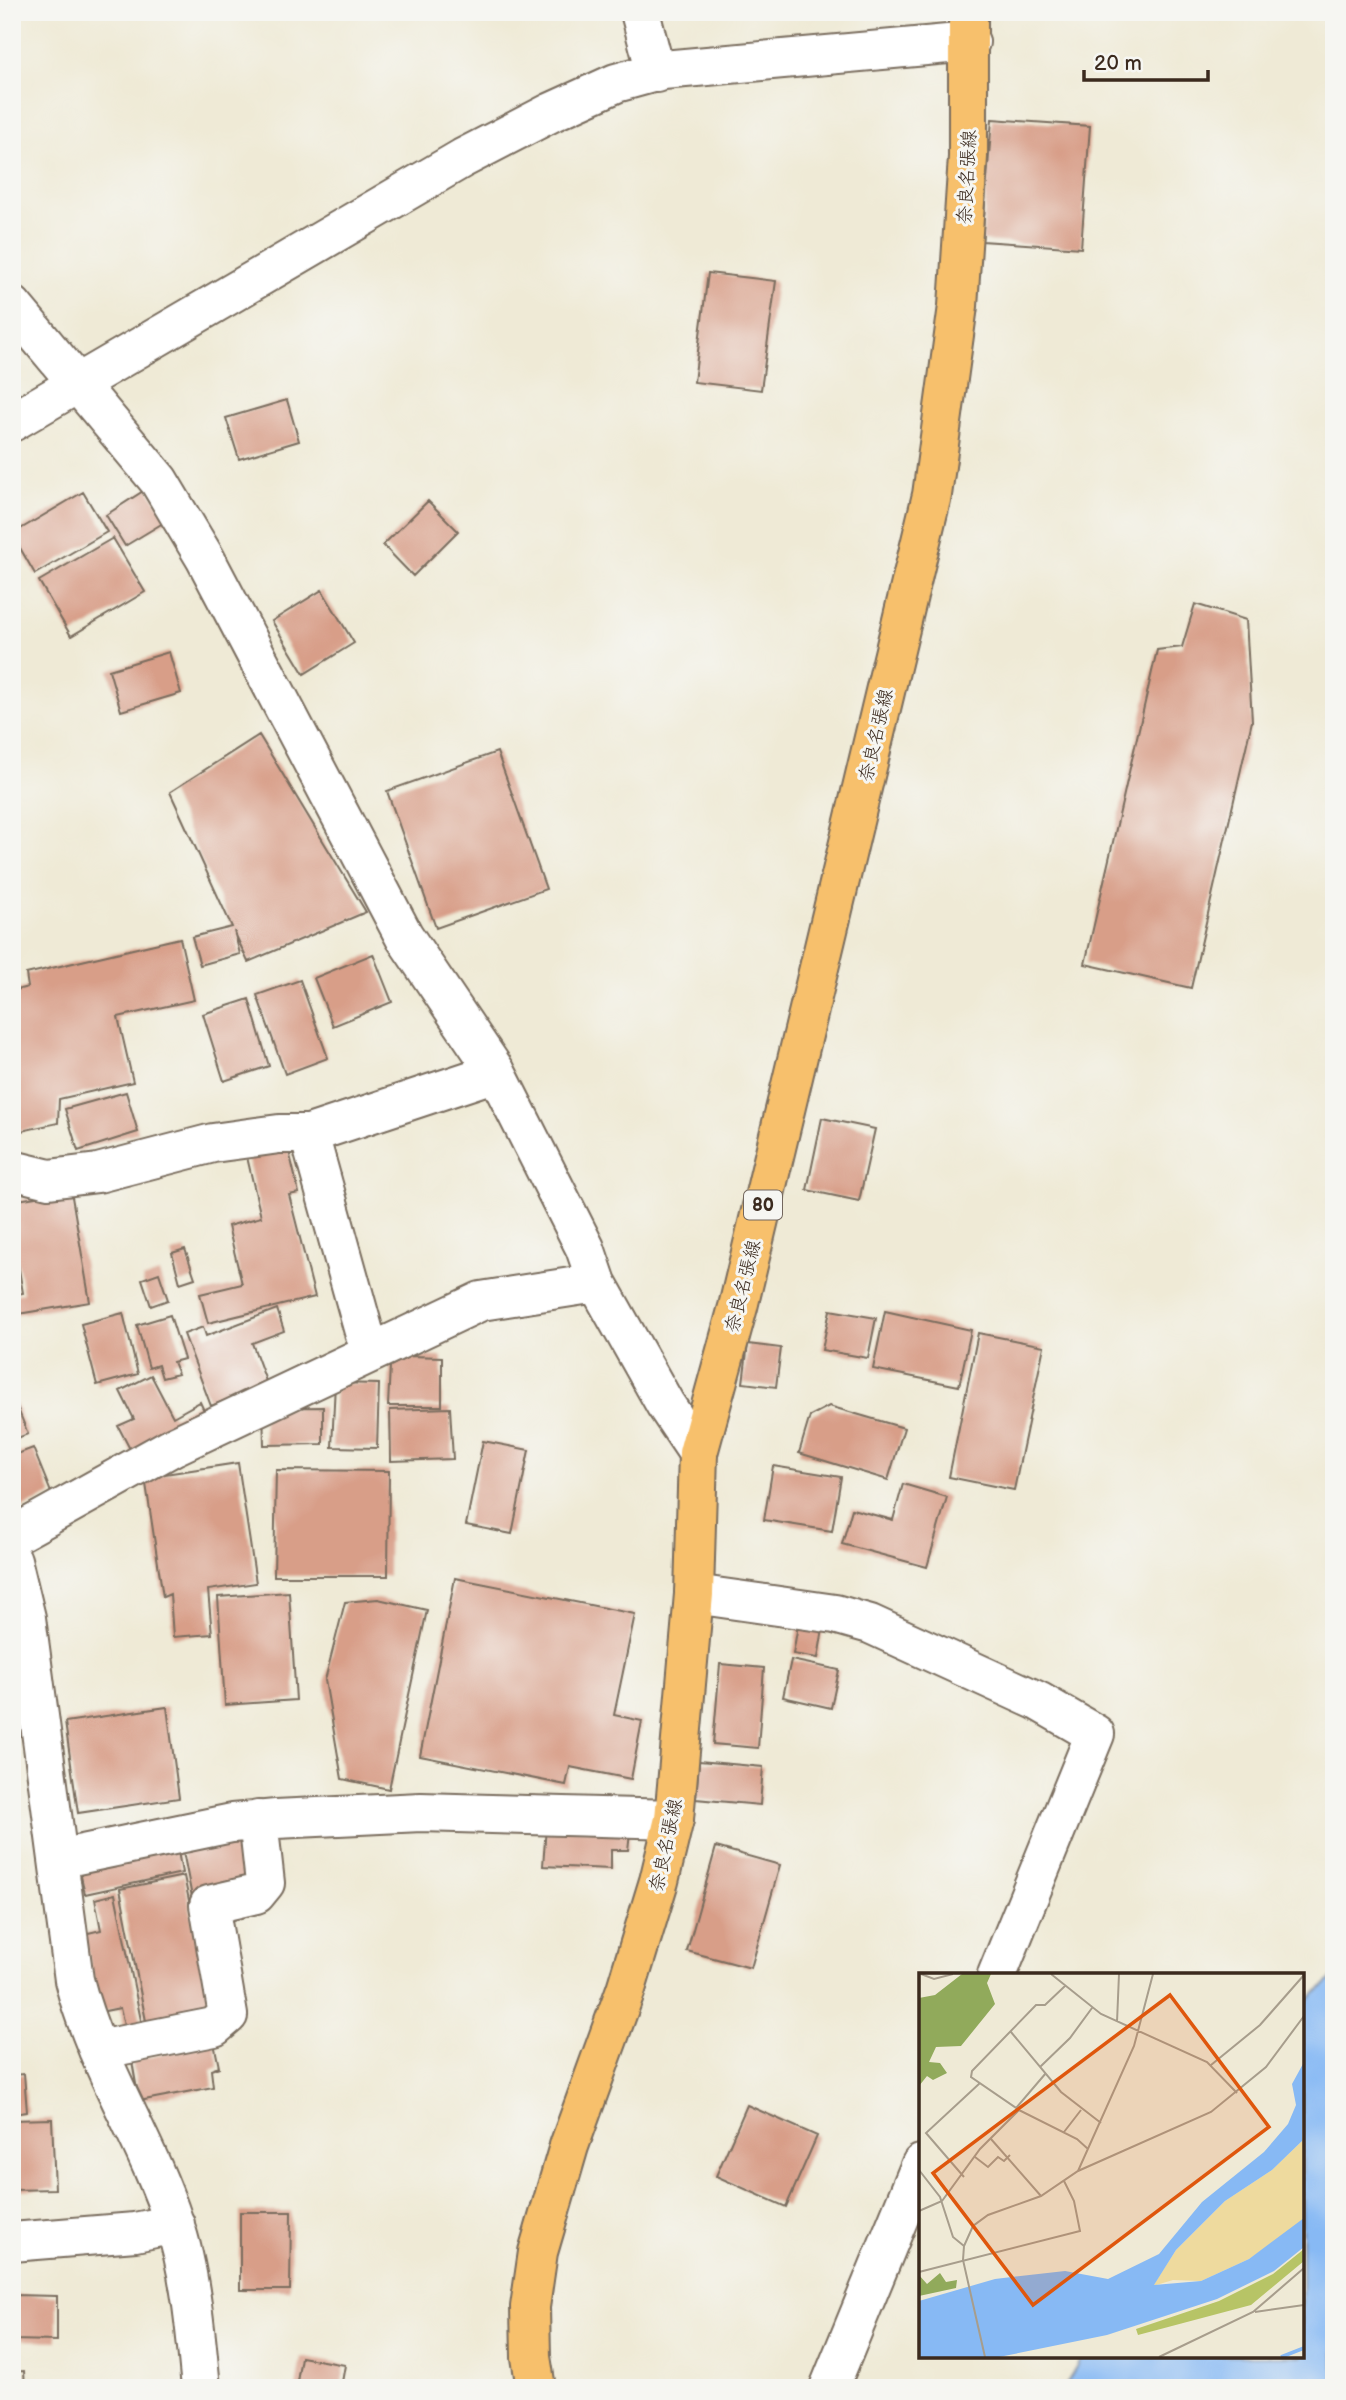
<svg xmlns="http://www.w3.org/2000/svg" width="1346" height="2400" viewBox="0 0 1346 2400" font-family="'Balsamiq Sans','Klee One',sans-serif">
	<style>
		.water { fill: #87b9f4; stroke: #617289; stroke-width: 2 }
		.building { fill: #d89e88 }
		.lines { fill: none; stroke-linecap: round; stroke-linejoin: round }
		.minor-casing { stroke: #7a6d5e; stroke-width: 42 }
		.major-casing { stroke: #7a6d5e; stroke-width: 42 }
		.minor { stroke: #fff; stroke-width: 38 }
		.major { stroke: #f7c06c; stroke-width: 38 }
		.labels { text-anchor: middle; stroke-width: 6; stroke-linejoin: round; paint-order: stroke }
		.shield { fill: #f6f6f2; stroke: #73675e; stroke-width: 2 }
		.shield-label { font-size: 18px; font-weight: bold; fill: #3b2a1e }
		.street-label { font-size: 19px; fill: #3b2a1e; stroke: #f6f6f2 }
		.inset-river { fill: none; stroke: #87b9f4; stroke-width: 3.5 }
		.inset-road { fill: none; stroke: #a79d8c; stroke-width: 2 }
		.view { fill: #df570d; fill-opacity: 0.15; stroke: #df570d; stroke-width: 3.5 }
		.inset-edge { fill: none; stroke: #3b2a1e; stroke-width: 3.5 }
	</style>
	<rect width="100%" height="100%" fill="#f6f6f2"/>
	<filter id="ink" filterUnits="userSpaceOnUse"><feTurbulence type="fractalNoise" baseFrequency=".0143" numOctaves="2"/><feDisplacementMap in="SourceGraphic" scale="14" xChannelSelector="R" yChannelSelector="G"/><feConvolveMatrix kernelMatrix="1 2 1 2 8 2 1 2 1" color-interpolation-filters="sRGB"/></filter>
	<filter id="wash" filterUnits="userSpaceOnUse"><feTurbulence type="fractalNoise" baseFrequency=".00686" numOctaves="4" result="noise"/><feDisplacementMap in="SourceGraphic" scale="28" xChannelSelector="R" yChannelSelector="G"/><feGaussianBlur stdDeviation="1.57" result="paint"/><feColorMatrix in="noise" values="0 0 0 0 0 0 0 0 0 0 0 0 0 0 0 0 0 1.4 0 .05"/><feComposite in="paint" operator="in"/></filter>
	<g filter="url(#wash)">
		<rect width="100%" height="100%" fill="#efead6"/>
		<!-- water -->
		<path class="water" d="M1334,1977v411h-270l19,-32h219v-351z"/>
		<g id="blocks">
			<!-- building -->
			<path class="building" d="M992,119l98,7 -9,122 -99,-7z
				M708,273l68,8 -15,109 -67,-8z
				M287,400l12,41 -60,18 -13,-41z
				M148,488l20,32 -43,26 -19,-31z
				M83,492l24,40 -72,42 -23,-40z
				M428,501l30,30 -45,45 -30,-31z
				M113,538l32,54 -74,44 -32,-55z
				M322,590l32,53 -50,31 -32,-53z
				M1195,604l51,16 6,101 -61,267 -106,-24 72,-314 25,-3z
				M169,652l12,41 -60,18 -12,-41z
				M259,735l107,177 -118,50 -14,-31 6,23 -40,11 -8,-28 40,-10 -62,-135z
				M497,752l49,137 -110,39 -49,-137z
				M180,938l14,62 -76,17 15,65 -74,17 -1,24 -46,10v-142l16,-4 -2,-13z
				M373,954l19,48 -59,24 -19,-48z
				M300,980l28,78 -43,16 -28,-79z
				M249,999l20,67 -45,15 -21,-67z
				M126,1092l12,40 -60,19 -13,-42z
				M822,1118l53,11 -16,72 -52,-11z
				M288,1147l11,46 -10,2 26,102 -107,26 -8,-29 42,-10 -14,-58 33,-9 -14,-60z
				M71,1191l19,111 -78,13v-20l11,-2 -11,-65v-27z
				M185,1249l10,29 -15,5 -8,-30z
				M159,1273l9,27 -17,6 -9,-27z
				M277,1309l7,22 -32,12 15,41 -56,22 -27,-72 19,-7 3,9z
				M830,1310l46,8 -8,40 -46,-8z
				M885,1311l86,19 -12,56 -86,-17z
				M123,1313l15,61 -41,11 -16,-61z
				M170,1315l14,44 -11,3 5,12 -16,4 -4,-13 -9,3 -12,-43z
				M978,1333l66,13 -30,144 -65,-13z
				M748,1344l33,4 -5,39 -33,-4z
				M410,1356l32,1v49h-54l2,-40z
				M151,1375l22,42 27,-15 6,13 -74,38 -14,-27 16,-7 -14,-28z
				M335,1383l44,1 -2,64 -45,-1z
				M16,1404l12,30 -16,6v-35z
				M829,1406l75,22 -16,52 -89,-27 11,-37z
				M323,1407v37l-59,1 -1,-37z
				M450,1408l3,51 -62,2 -1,-51z
				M483,1441l46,9 -17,84 -46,-9z
				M33,1448l19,47 -40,17v-56z
				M238,1463l18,120 -48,7 4,44 -39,3 -3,-43 -7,3 -18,-120z
				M773,1466l68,11 -9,54 -68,-11z
				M276,1470l113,1 -1,105h-114z
				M903,1484l44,13 -20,70 -85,-23 10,-35 41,11z
				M455,1578l180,36 -21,101 28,6 -11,58 -61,-12 -4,18 -146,-29z
				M289,1592l7,108 -71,5 -7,-108z
				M378,1599l49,11 -38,179 -47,-10 -17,-99 20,-78z
				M798,1625l25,4 -5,29 -25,-4z
				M12,1660l15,75 -15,2z
				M791,1660l48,10 -8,38 -48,-11z
				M720,1664l44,4 -6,80 -45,-4z
				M167,1707l12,91 -101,15 -13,-91z
				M699,1761l64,6 -3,38 -64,-6z
				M546,1827l84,5 -2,18h-17v19l-68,-3z
				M247,1834l9,50 -64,13 -10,-51z
				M177,1846l5,27 -97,21 -6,-27z
				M716,1847l64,18 -29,103 -64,-17z
				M184,1876l27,132 -65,13 -26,-132z
				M115,1894l27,131 -17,5 -5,-22 -20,4 -16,-78 17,-4 -6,-31z
				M214,2043l5,24 -8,3 2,17 -74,14 -7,-40z
				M24,2074l3,38 -15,2v-39z
				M747,2105l70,31 -31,71 -70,-31z
				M52,2119l3,70 -43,1v-70z
				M240,2212h51l-1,78h-50z
				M12,2295l45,1v45l-45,-1z
				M301,2357l44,8 -4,23h-45z
				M24,2371l1,17h-13v-16z"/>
		</g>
	</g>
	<g filter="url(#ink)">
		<use href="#blocks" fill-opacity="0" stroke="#7a6d5e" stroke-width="2"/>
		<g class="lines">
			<defs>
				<path id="minor" d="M640,12l16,61
					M12,305l147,176 46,77 199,378 92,136 89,176 12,35 68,121 33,49
					M12,422l451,-264 89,-46 64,-29 47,-13 307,-28
					M309,1134l55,198 8,18
					M12,1170l37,9 49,-6 115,-30 66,-9h30l187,-62
					M12,1536l162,-90 307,-145 116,-18
					M12,1560l14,58 48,362c22,86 73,160 100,243 17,49 22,114 27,165
					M694,1594l141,20 35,10 168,77 57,33 -98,241
					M58,1859l174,-36 44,-4 145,-7 253,7
					M98,2050l116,-23 14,-12 -19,-110 47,-11 9,-11 -7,-63
					M12,2242l123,-10 40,-8
					M829,2388l92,-224"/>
				<path id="major" d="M536,2388l-5,-31 -1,-50 8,-55 31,-106 57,-157 33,-108 15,-62 20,-225 4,-141 40,-146 194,-812 26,-189 10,-149v-145"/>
			</defs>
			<!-- minor casing -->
			<use href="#minor" class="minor-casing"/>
			<!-- major casing -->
			<use href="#major" class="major-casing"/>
			<!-- minor -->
			<use href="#minor" class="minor"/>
			<!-- major -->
			<use href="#major" class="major"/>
		</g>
	</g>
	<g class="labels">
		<!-- shield labels -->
		<rect class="shield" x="744" y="1190.5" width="38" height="29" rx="5"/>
		<g class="shield-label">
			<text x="763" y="1211">80</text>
		</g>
		<!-- street labels -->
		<g class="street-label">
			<text transform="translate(966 177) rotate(-87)" y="7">奈良名張線</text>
			<text transform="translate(875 735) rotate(-77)" y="7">奈良名張線</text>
			<text transform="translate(742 1286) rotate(-76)" y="7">奈良名張線</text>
			<text transform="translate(665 1845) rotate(-78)" y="7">奈良名張線</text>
		</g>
	</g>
	<!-- overview -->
	<g transform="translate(919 1973)">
		<rect width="385" height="385" fill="#efead6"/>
		<path d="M385,276v12l-53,44 -113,30 -2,-6 83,-28 54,-27z" fill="#b7c466"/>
		<path d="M43,1h29l-4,9 8,21 -34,42 -25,1 -7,15 11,1 7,10 -14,7 -6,-4 -8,10v-88l16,-3zM21,300l6,9 11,-2 -1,8 -37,8v-21l8,9z" fill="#91aa5b"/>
		<path d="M385,159l-2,91 -53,36 -48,22 -28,-1 -20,6 23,-36 49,-49 47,-31 30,-29z" fill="#eeda9e"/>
		<path d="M385,89l-2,79 -30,29 -47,31 -49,49 -22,35 47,-4 48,-22 55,-41v29l-30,24 -57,28 -110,36 -108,22h-80v-56l76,-22 70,-8 43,8 51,-25 43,-52 62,-50 24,-28 8,-19 -4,-21z" fill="#87b9f4"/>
		<path class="inset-river" d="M362,384l23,-9"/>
		<path class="inset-road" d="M2,1l13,5 19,-5M132,1l50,40 106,48 30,31M198,49l2,-48M92,59l50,60 40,31M292,92l49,-40 44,-50M121,94l30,-29 22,-30M97,135l30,-35M100,137l-48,-33 1,-6 64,-66h9l20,-19M145,159l17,-22M72,166l50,57M56,184l13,10 10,-10 6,4 6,-6M0,197l21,27 13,40 11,9M159,198l56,-125 19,-72M45,204l-38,-44 54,-50M0,238l23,-10 38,-52 39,-39 58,29 11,10M0,299l161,-41 -6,-30 -10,-20M336,339l49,-7M66,384l-22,-97 1,-14 9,-20 15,-11 53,-19 37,-25 133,-59 55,-45 38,-51M240,384l94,-45 51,-44"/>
		<path class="view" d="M251,22l99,132 -236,178 -100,-132z"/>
		<rect width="385" height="385" class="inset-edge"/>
	</g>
	<!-- margin -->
	<rect width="1346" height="2400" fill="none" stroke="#f6f6f2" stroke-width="42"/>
	<!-- scale -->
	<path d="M1084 70v10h124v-10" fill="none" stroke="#3b2a1e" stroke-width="3.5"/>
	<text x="1094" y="70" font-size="21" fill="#3b2a1e" stroke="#f6f6f2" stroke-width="5" paint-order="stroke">20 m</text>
</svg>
